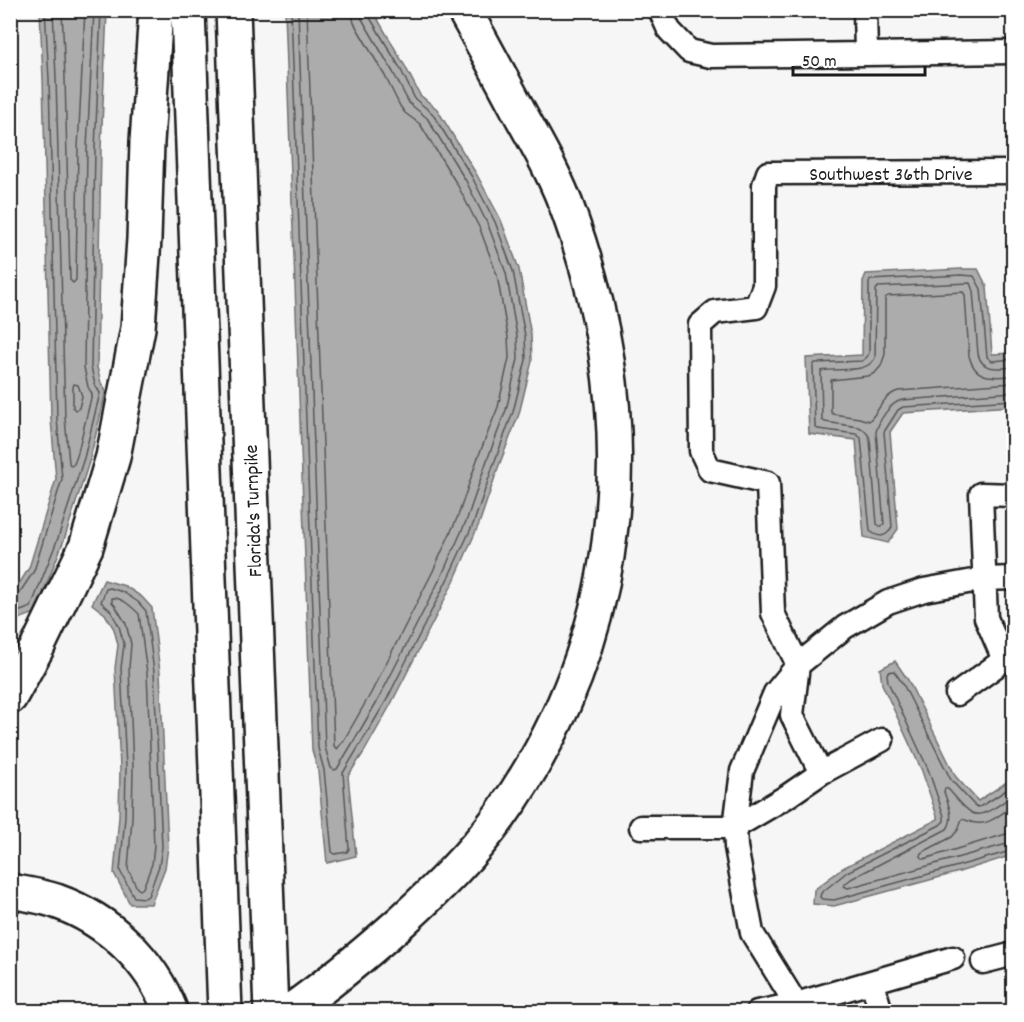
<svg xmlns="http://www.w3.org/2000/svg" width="1024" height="1022" viewBox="0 0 1024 1022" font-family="Dekko,sans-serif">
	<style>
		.water { fill: #acacac; stroke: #727272; stroke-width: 1.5 }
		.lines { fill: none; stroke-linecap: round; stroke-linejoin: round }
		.shore { stroke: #565656; stroke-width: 1.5 }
		.minor-casing { stroke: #1c1c1c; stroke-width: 27 }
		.highway-casing { stroke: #1c1c1c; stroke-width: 38 }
		.minor { stroke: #fff; stroke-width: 22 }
		.highway { stroke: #fff; stroke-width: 33 }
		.labels { text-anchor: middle; stroke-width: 4.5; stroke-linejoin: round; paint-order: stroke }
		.street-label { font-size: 20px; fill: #1c1c1c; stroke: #fff }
	</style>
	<rect width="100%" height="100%" fill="#f6f6f6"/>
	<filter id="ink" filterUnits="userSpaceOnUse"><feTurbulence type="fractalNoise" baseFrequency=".0167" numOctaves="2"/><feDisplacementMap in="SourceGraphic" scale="12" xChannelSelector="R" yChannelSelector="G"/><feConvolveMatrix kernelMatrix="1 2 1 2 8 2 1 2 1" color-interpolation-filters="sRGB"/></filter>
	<g filter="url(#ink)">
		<!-- water -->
		<path class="water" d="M40,11h67l-6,138 -4,218 4,16 5,8 -16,68 -26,81 -29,73 -24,9v-30l5,-3 13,-21 27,-89 -5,-60 -8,-340z
			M285,11h88l32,55 15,29 17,14 40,66 24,45 18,49 12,66 1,26 -13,53 -21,54 -19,56 -25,57 -63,123 -27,48 -16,24 8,80 -29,7 -9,-92 -6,-21z
			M961,269h17l9,18 5,67 21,-1v53l-110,7 -13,19 8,97 -10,14 -24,-6 -8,-97 -47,-6 -3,-76 56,-3 1,-74 3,-7z
			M104,580l21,6 17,11 10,11 8,64 8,175 -3,21 -14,36h-21l-16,-31 5,-56 1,-49 -5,-100 3,-23 -4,-16 -9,-15 -13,-10z
			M895,661l13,19 48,97 22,24 35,-23v77l-54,17 -125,34 -21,-2 1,-14 29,-22 95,-49 -16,-48 -40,-87 -2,-15z"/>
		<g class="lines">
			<!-- shore -->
			<path class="shore" d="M53,10l3,68 9,340 4,45 2,3 3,-2 3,-8 15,-62 -4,-7 -4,-20 3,-219 7,-138
				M62,10l3,68 5,202 3,3 3,-3 2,-132 7,-138
				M291,10l27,738 6,22 8,82 3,2 12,-2 2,-3 -6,-76 43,-72 62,-123 26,-56 19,-56 20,-54 13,-52 -1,-24 -12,-65 -18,-49 -23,-45 -40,-64 -17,-14 -15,-31 -31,-52 -1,-6
				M298,10l27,737 6,21 3,2 3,-1 15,-25 27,-46 63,-123 25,-56 19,-56 20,-53 12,-51 -1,-23 -11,-63 -18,-48 -22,-44 -39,-63 -18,-15 -16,-31 -31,-53 -2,-9
				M307,10l27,736 3,3 7,-9 27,-47 62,-122 25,-55 19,-56 21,-53 11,-49 -1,-21 -11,-62 -17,-46 -22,-43 -38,-62 -15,-11 -5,-7 -15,-30 -31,-53 -3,-13
				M1014,359l-22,2 -5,-4 -6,-68 -7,-13 -13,-1 -91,5 -1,3v70l-2,4 -5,4 -47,2 -2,3 2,61 3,2 38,5 5,4 9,93c9,7 16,7 22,-4l-8,-95 14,-22 5,-3 111,-7
				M1014,367c-15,1 -32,5 -36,-13l-5,-63 -3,-8 -92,4 -2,3 -1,68c-9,17 -38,9 -54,13l1,49 3,2 34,5c6,3 10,7 11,13l7,84 4,3 3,-3 -8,-92c3,-12 14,-29 26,-32l112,-8
				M1014,376c-20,1 -39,5 -45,-20l-4,-61 -2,-3 -75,4 -3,2v56l-4,12 -6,7 -7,3 -37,4v32l2,2 26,4 10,3c10,-10 14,-25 29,-30l116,-8
				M74,384l4,1 4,11 -3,12 -3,2 -3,-2v-21z
				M110,588l13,4 15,10 8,9 8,61 8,175 -3,19 -11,30 -3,2 -11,-1 -14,-26 5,-54 1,-49 -5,-100 3,-23 -5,-19 -9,-16 -9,-8 5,-13z
				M10,596h5l5,-4 14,-21 28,-92 -5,-61 -8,-339 -4,-69
				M112,598c10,-1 20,9 27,16l8,59 7,173 -2,18 -9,24 -3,2 -3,-2 -9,-19 4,-51 1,-49 -4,-101 2,-24 -5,-20 -10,-17 -4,-5z
				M10,615l21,-8 27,-69 26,-80 16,-65 -5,-8 -4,-18 4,-218 6,-139
				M1014,785l-32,21 -4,1 -4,-2 -23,-25 -48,-96 -9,-13 -6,1 -1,2 1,8 40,87 16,47v5l-4,4 -93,47 -26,21 -1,4 2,2 12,1 124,-34 56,-16
				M1014,794c-10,7 -30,25 -42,19 -9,-5 -17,-17 -24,-24l-3,-1 -1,4c4,12 11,25 3,37l-96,50 -6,5 -1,2 4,2 166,-46
				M1014,805c-11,7 -24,20 -37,18 -6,0 -10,-3 -15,-4l-4,11 -6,7 -31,16 -1,3 4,3 82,-25 8,-1"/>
			<defs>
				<path id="minor" d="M660,10l9,20 20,21 22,5 303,-4
					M865,10l1,44
					M1004,660l-18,-42 -5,-124 33,1
					M957,694l47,-34 10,-4
					M821,773l-29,-58 6,-50 -25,-52 -5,-130 -58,-13 -9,-19 -1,-126 15,-13 41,-5 8,-21v-101l4,-12 246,-1
					M641,827h94l51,-30 35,-24 61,-33
					M983,962l31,-8
					M872,982l9,30
					M757,1012l39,-8 157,-46
					M805,1012l-9,-8 -44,-71 -16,-86 -1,-20 7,-56 33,-78 23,-28 47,-38 43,-25 36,-12 60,-11 30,-1"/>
				<path id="highway" d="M188,10l37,1002
					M233,10l38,1002
					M10,697l28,-51 48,-99 27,-90 25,-129 6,-89 3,-97 9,-132
					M10,891c16,3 31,5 46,10 53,19 95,59 115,111
					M289,1012c40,-28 77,-59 113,-91 35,-32 70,-66 98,-105 129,-181 144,-395 70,-600 -12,-35 -30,-67 -48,-99 -19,-36 -38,-71 -58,-107"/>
			</defs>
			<!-- minor casing -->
			<use href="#minor" class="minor-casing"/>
			<!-- highway casing -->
			<use href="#highway" class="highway-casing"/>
			<!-- minor -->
			<use href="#minor" class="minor"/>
			<!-- highway -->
			<use href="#highway" class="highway"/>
		</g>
	</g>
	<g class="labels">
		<!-- street labels -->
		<g class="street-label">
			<text x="891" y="180">Southwest 36th Drive</text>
			<text transform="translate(252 511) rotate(-92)" y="7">Florida's Turnpike</text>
		</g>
	</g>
	<!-- margin -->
	<rect width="1024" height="1022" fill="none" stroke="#fff" stroke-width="36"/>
	<rect x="18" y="18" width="988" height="986" fill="none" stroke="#1c1c1c" stroke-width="2" filter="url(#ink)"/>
	<!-- scale -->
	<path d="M793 66v9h132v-9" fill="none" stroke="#1c1c1c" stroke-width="3"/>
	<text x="802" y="66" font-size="18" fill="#1c1c1c" stroke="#ffffff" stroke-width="4.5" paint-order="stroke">50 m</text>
</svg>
